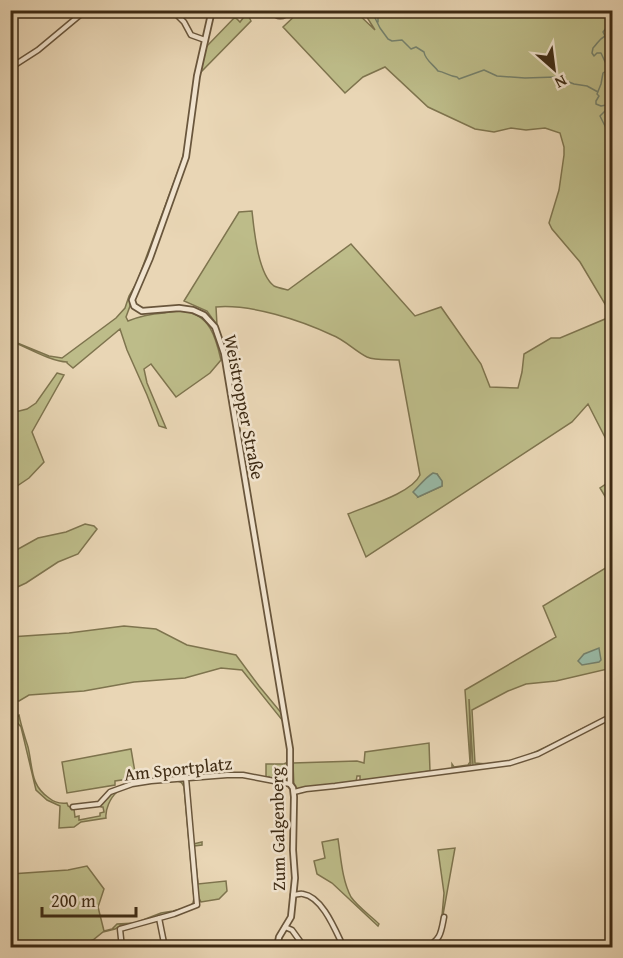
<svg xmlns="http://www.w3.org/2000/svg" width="623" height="958" viewBox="0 0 623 958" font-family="'Gentium Book Plus',serif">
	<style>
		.green { fill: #bdbc89; stroke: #7e744e; stroke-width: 1.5; fill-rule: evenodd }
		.water { fill: #99baa7; stroke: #75816c; stroke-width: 1.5 }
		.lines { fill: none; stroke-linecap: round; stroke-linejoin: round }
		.stream { stroke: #75816c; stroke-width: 1.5 }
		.minor-casing { stroke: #69563c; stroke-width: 7 }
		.tertiary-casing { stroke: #69563c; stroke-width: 8 }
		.minor { stroke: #f1e4cf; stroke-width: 4 }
		.tertiary { stroke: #f1e4cf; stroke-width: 4.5 }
		.labels { text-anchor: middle; stroke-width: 5; stroke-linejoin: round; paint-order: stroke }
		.street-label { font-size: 18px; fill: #3e2b14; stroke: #f1e4cf }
	</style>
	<rect width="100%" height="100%" fill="#e9d6b5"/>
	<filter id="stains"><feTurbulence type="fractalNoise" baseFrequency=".00333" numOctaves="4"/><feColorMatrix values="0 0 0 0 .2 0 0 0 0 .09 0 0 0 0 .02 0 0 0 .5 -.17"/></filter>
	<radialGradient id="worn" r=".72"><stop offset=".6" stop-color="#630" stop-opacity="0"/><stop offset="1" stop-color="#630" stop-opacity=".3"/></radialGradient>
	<!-- green -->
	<path class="green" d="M300,11h55l20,19 -12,-19h249v440l-24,-47 -16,18 -206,135 -18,-43c19,-8 64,-21 72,-39l-21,-115c-9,-1 -23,1 -32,-3 -12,-6 -22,-17 -35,-22 -32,-15 -81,-31 -116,-28l1,18 -10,-14 -23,-10 55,-89 13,-1c2,19 6,63 22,75 4,2 10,3 14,4l63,-46 64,72 26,-9 40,57 9,23 28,1 4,-16 2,-18 27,-16h9l45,-19 6,-5 -31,-52 -28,-33 -3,-6 10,-33 5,-35v-8l-4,-14 -15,-5 -19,2 -15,-2 -17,4 -19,-3 -47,-22 -43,-40 -22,10 -18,16 -62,-66zM437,474l5,8v4l-24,11c5,-10 7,-21 19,-23z
		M247,13l4,8 -50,51 4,-24 30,-31 5,5z
		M202,43l-16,108 -44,124 -11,20 -1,11 -4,11 2,4c12,-5 23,-7 36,-8 6,-1 14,-2 19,-2 27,3 33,27 38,49l-11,13 -34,24 -25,-33 -7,5 3,14 19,45 -7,-2 -12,-31 -20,-45 -7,-21 -47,39 -6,-5v-1c-15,0 -41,-15 -56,-21l-1,-1 39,16 13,2 54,-40 9,-10 4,-12 8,-14 44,-119 5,-18 6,-53z
		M57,373l7,2 -32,57 12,30 -15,16 -18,12v-77l16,-4 9,-6z
		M612,480v28l-12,-20z
		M85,524l9,2 3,3 -19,25 -20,8 -32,21 -15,7v-37l27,-15 28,-6z
		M612,564v104l-56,13 -30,3 -18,7 -36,19 3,53c41,6 78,-21 113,-37 8,-4 18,-10 24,-11l-81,41 -29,7 -29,3 -4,-67 2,65 -2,2 -17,2v-4l2,3 14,-2 2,-3 -5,-72 91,-53 -13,-31z
		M124,626l32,3 31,16 49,10 23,31 24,29 7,41 -2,26 -18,-3 -1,-2 -1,2h-2v-15h18l4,-2c2,-12 -1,-27 -5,-41l-41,-51 -21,-2 -36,10 -51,4 -50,9 -55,4 -10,6h-8l-1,-64 59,-4z
		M19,715c2,11 6,22 9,32 5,21 2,38 21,51 6,5 11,6 18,5l1,3 6,3 1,8 4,-1v4l21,-4v-3l4,-1 -1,-5h-2l-1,-3c4,-3 7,-8 10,-11 16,-12 51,-12 71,-14l3,2 12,117 -3,8 -58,17 -14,2 -6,4 -12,3 -10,8 -26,7 -56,1v-74l57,-4 19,-4 17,23 -6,18 6,24 8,-2 5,-5 18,-1 26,-10 12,-2 16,-4 4,-4 1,-5 -10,-111c-2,-4 -2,-5 -7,-6 -9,-2 -53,5 -60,11 -7,6 -12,18 -11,26l-25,4 -7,5 -15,1 1,-22 -13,-6 -11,-10 -15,-63 -4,-5 -6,-3z
		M429,743l1,28 -67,10h-3v-5h-3l-1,6 -60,7 -2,-1 -1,-25 64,-2 7,2 1,-11z
		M131,749l5,29 -21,3v4l-48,8 -5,-31z
		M338,839c3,19 4,41 13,58 7,10 20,19 28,27l-1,2 -46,-43 -15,-9 -3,-13 11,-3 -3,-16z
		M202,842v3l-8,1 4,38 28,-3 1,10 -8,8 -18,3c-7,-11 -6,-43 -8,-58z
		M455,848l-12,67 -1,1 2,-23 -6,-43z"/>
	<!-- water -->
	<path class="water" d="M433,473l4,1 5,7v5l-24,11 -5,-5c6,-6 13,-15 20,-19z
		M599,648l2,12 -2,2 -17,3 -4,-4 6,-7z"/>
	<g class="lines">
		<!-- stream -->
		<path class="stream" d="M367,10l8,8 5,10 8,11 4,2 10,-1 9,9 5,-2 8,5c1,8 10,13 14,19 7,1 10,5 19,6l2,2 25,-9 13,6 28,2 31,-1 18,7 13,2 11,6
			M609,10l-1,8 3,4 -8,10 2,4c-7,4 -7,7 -12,12l-1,5 2,3 3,-3h4l6,13 -1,5 -3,2 -2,11 -4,10 2,2 -3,5v3l5,2 5,-1 1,2 -2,4 -5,5 6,12 6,33
			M378,22v-12
			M608,348l4,-2"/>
		<defs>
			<path id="minor" d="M172,10l12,12 7,13 14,5
				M268,10c9,6 14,10 22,0
				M10,68l28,-18 48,-40
				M294,792l12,-3 29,-3 175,-23 28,-9 74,-38
				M73,807l26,-3 11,-12 22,-8 19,-3 76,-6h16l47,9
				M293,895c3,0 7,-2 10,-1 20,3 33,38 41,54
				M159,918l6,30
				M285,927l7,3 13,18
				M122,948l-2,-19 54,-15 23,-9 -11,-127
				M425,948c16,-8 16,-15 19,-31"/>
			<path id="tertiary" d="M212,10l-15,66 -11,81 -36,101 -18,42 2,6 8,5 37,-3 14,2 11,5 11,12 9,26 66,396v35l3,4 1,9 -1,53 2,28 -4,39 -12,20 -2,11"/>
		</defs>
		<!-- minor casing -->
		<use href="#minor" class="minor-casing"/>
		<!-- tertiary casing -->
		<use href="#tertiary" class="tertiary-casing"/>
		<!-- minor -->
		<use href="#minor" class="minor"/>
		<!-- tertiary -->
		<use href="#tertiary" class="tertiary"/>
	</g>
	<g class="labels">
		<!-- street labels -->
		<g class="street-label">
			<text transform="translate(244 407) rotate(79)" y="6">Weistropper Straße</text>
			<text transform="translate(178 769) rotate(-6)" y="6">Am Sportplatz</text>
			<text transform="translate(278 829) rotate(-91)" y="6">Zum Galgenberg</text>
		</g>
	</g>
	<!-- margin -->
	<rect width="623" height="958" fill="none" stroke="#e9d6b5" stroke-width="36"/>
	<rect x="12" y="12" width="599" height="934" fill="none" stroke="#3e2b14" stroke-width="3"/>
	<rect x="18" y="18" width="587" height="922" fill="none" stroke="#3e2b14" stroke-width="1.5"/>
	<!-- north arrow -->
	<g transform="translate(554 69) rotate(152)" stroke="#f1e4cf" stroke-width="4.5" paint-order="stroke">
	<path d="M0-4.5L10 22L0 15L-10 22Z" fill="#3e2b14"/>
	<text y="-9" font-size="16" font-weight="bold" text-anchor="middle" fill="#3e2b14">N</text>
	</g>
	<!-- scale -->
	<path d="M42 907v9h94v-9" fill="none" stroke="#3e2b14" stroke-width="3"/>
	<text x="51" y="907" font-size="18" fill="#3e2b14" stroke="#f1e4cf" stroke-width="4.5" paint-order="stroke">200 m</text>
	<rect width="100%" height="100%" filter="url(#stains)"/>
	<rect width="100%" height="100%" fill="url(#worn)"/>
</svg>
